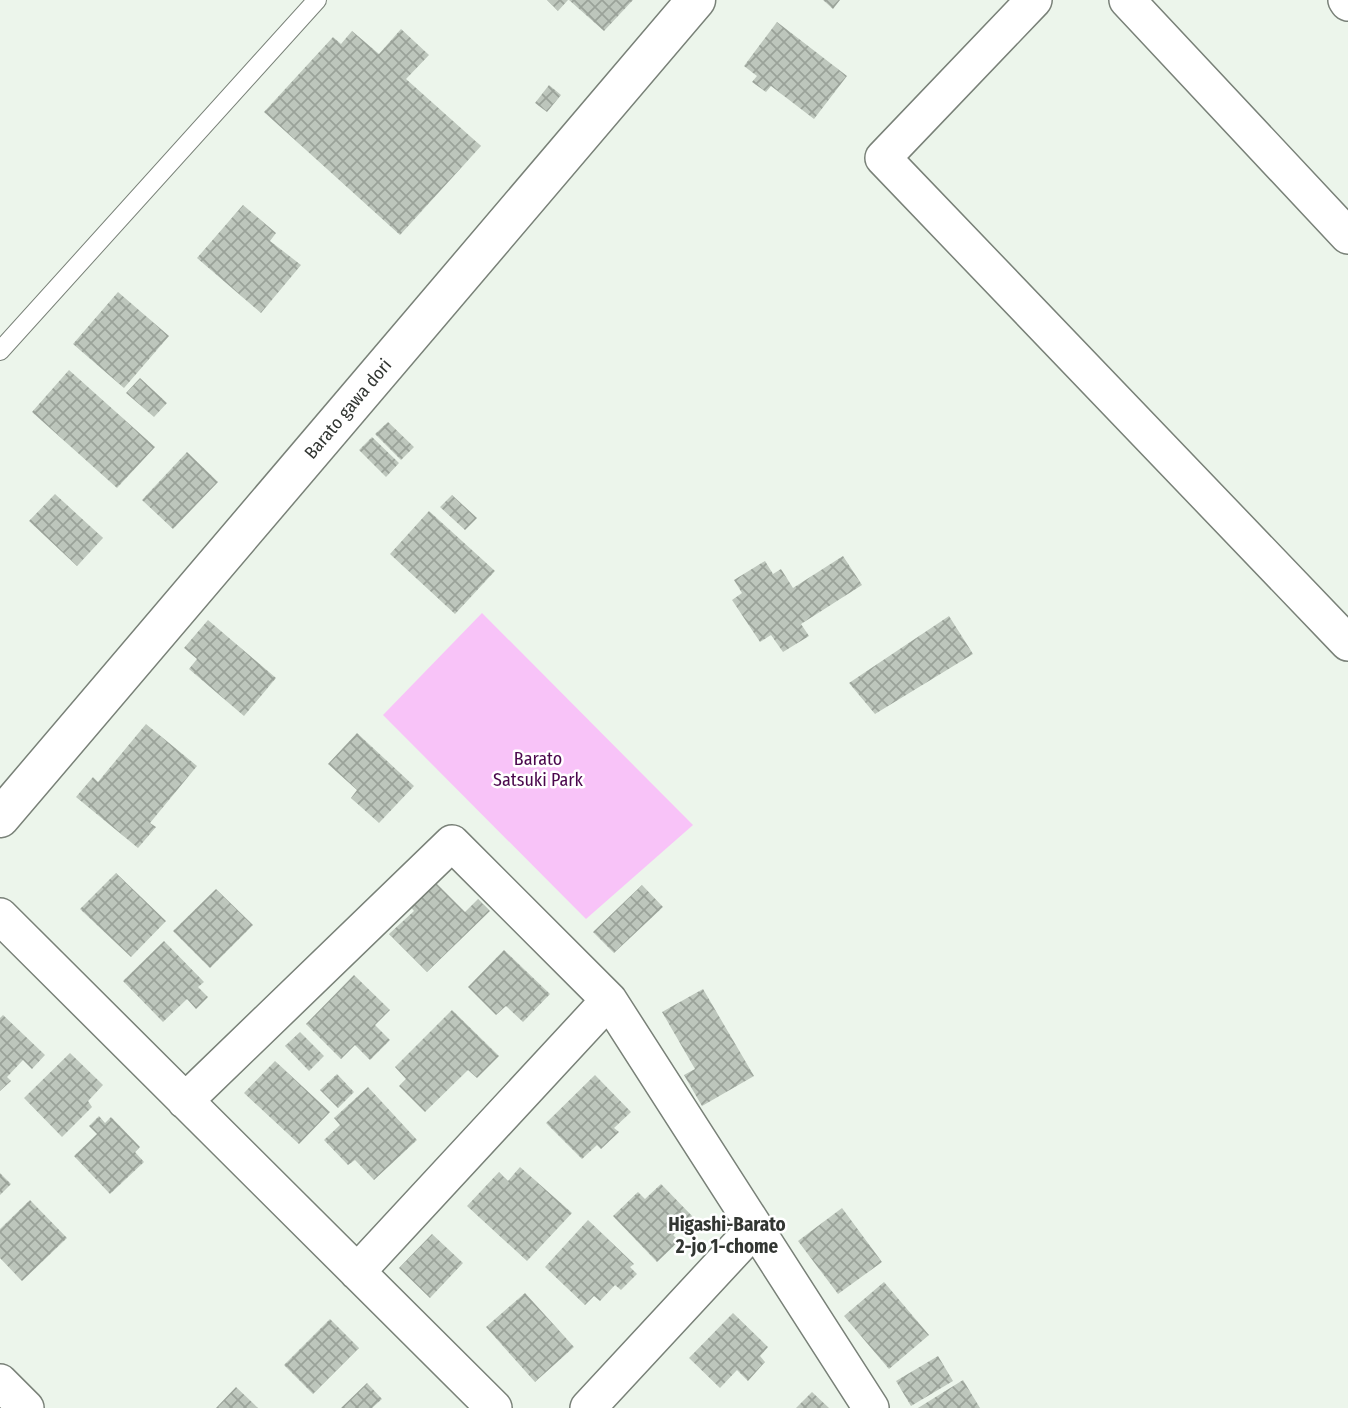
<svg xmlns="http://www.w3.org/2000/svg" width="1348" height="1408" viewBox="0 0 1348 1408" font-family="'Fira Sans Condensed',sans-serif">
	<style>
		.park { fill: #f8c3f8 }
		.building { fill: url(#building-cross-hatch) }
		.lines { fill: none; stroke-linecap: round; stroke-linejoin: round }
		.lane-casing { stroke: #798178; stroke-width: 20 }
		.street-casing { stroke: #798178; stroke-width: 38 }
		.secondary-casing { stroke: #798178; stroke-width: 41 }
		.lane { stroke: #fff; stroke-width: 18 }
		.street { stroke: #fff; stroke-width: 35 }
		.secondary { stroke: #fff; stroke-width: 38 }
		.labels { text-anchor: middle; stroke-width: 5; stroke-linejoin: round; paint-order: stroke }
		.street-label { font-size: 18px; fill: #323632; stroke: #fff }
		.park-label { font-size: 18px; fill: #4a074d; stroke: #fff }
		.neighbourhood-label { font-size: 19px; font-weight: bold; fill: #323632; stroke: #fff }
	</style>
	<defs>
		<pattern id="building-cross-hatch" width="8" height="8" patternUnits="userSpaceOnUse" patternTransform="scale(1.75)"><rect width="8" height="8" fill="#bdc6bc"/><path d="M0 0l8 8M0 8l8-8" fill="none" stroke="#9aa299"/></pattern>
	</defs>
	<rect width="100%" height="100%" fill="#ecf5eb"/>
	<!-- park -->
	<path class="park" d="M482,613l211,212 -107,94 -203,-204z"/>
	<!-- building -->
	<path class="building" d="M547,0h21l-10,11z
		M569,0h64l-29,31z
		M823,0h17l-7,9z
		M777,22l70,54 -33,43 -43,-33 -5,6 -14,-10 5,-6 -13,-10z
		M401,29l28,26 -23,24 75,67 -81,89 -136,-123 69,-75 8,7 11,-13 27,23z
		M549,85l12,10 -14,17 -12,-9z
		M243,205l33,28 -6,8 31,24 -40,48 -64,-55z
		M118,292l51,44 -45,52 -51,-44z
		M69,370l86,77 -38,41 -85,-76z
		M140,378l27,25 -13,14 -28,-24z
		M388,422l26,25 -13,13 -26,-26z
		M372,437l27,26 -13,14 -27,-27z
		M187,452l31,30 -45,47 -31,-29z
		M55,494l48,44 -26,28 -48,-45z
		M452,495l25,23 -12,12 -25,-23z
		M429,511l66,60 -40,43 -65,-60z
		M843,556l19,29 -61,39 8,12 -26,16 -12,-17 -11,7 -28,-42 10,-7 -8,-13 31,-19 8,13 8,-5 12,19z
		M949,616l24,38 -98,60 -26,-31z
		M208,620l68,58 -32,38 -55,-47 8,-10 -13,-11z
		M146,724l51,42 -47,57 6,4 -18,21 -62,-51 17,-20 5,5z
		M357,733l57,53 -35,37 -28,-25 6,-8 -29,-26z
		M116,873l50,48 -35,36 -51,-48z
		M435,882l30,30 13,-13 12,12 -63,61 -38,-38 25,-23 -4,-5z
		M642,885l21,22 -49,46 -21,-21z
		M216,889l37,36 -43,43 -37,-37z
		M164,941l40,41 -6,5 10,10 -12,12 -9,-10 -24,23 -40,-41z
		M504,950l46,44 -27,28 -17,-16 -10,9 -28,-28z
		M354,975l36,35 -15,15 15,15 -20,20 -15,-15 -14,14 -35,-35z
		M703,989l51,87 -52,30 -18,-31 11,-6 -33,-57z
		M452,1010l47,46 -22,22 -9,-8 -43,42 -26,-26 7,-7 -11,-12z
		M3,1015l42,40 -13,14 -9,-9 -16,17 4,4 -11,10v-73z
		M300,1032l24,24 -15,15 -24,-25z
		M70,1053l33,32 -15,16 4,6 -30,30 -38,-39z
		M275,1061l55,51 -31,32 -55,-51z
		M337,1074l17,18 -16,16 -18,-18z
		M595,1075l36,37 -17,16 5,4 -18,17 -4,-4 -15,14 -36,-36z
		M368,1087l49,53 -43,40 -19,-20 -7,5 -24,-25 16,-15 -6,-7z
		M99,1116l6,7 6,-6 29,30 -5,5 9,10 -34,32 -36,-38 23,-22 -8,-8z
		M520,1167l52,46 -45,48 -60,-55 32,-34 9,9z
		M0,1173l11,11 -11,11z
		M661,1184l32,33 -20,18 6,6 -22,21 -44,-46 25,-24 7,7z
		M30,1200l37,38 -45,43 -22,-23v-29z
		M842,1208l40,54 -44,32 -40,-53z
		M588,1220l46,44 -4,3 7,7 -16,16 -6,-5 -15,16 -6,-5 -9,9 -40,-38z
		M432,1234l31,29 -33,35 -31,-30z
		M884,1282l45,53 -40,34 -45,-53z
		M525,1293l49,54 -39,35 -49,-55z
		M733,1313l35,34 -8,9 5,6 -17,19 -11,-11 -17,18 -31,-30z
		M330,1319l29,29 -46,46 -29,-29z
		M938,1356l15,25 -42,25 -15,-25z
		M963,1380l17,28h-62z
		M367,1383l15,16 -10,9h-31z
		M236,1387l22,21h-42z
		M812,1392l17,16h-33z"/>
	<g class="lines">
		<defs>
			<path id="lane" d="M0,351l317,-351"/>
			<path id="street" d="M1034,0l-151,158 465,485
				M1127,0l221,236
				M1346,0l2,3
				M0,916l494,492
				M185,1101l267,-258 157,157 262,408
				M357,1272l252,-272
				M0,1382l26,26
				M588,1408l167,-180"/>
			<path id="secondary" d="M0,818l696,-818"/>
		</defs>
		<!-- lane casing -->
		<use href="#lane" class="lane-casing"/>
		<!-- street casing -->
		<use href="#street" class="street-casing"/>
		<!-- secondary casing -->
		<use href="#secondary" class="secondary-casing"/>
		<!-- lane -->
		<use href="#lane" class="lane"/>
		<!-- street -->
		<use href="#street" class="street"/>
		<!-- secondary -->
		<use href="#secondary" class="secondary"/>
	</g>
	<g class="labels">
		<!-- street labels -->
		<g class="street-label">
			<text transform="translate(348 409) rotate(-50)" y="6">Barato gawa dori</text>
		</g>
		<!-- park labels -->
		<g class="park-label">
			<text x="538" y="765">Barato<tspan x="538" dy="21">Satsuki Park</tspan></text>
		</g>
		<!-- neighbourhood labels -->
		<g class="neighbourhood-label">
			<text x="727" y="1231">Higashi-Barato<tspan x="727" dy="22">2-jo 1-chome</tspan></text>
		</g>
	</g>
</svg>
